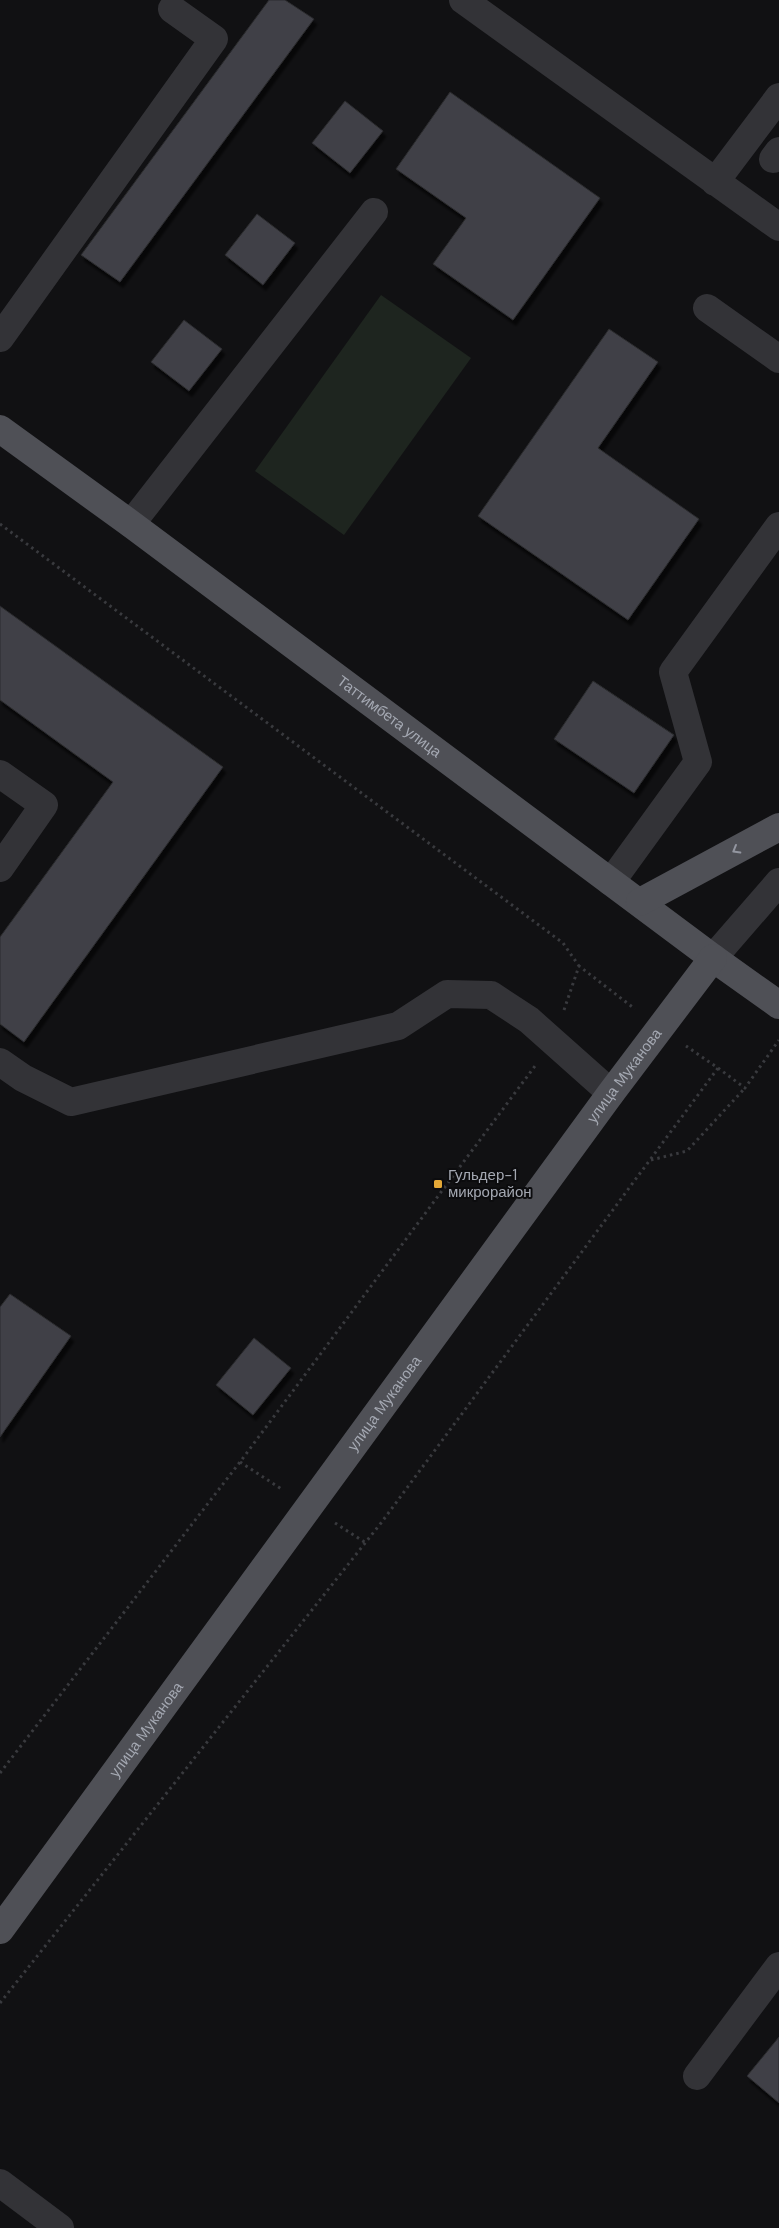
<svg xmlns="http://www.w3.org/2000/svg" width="779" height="2228" viewBox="0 0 779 2228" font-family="'DM Sans',sans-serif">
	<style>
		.green { fill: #1e251f }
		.building { fill: #404146; stroke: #2b2b2e; filter: url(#shadow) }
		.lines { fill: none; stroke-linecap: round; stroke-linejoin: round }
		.path { stroke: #393a3e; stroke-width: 3; stroke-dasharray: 2.5 4; stroke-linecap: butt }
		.minor { stroke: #333337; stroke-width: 28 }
		.major { stroke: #4f5056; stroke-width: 28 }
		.oneway { stroke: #9396a0 }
		.poi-dot { fill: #e4a837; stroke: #0c0c0e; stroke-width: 2 }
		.labels { text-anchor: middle; stroke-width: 4; stroke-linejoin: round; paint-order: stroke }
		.street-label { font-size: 15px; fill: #a4a8b2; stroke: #0c0c0e }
		.poi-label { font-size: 15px; fill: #a4a8b2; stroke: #0c0c0e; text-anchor: start }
	</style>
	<defs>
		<filter id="shadow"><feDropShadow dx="3" dy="5.5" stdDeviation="1" flood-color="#0009"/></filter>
	</defs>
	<rect width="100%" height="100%" fill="#111113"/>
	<!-- green -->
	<path class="green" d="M381,295l90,63 -127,177 -89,-64z"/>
	<!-- building -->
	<path class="building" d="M269,0h16l29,19 -194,263 -39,-27z
		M450,92l150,106 -87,122 -80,-56 33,-46 -70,-49z
		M345,101l38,30 -33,42 -38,-30z
		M257,214l38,29 -32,42 -38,-30z
		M184,320l38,29 -33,42 -38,-29z
		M609,329l49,33 -60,86 101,71 -71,101 -150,-104z
		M0,606l223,161 -199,275 -24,-18v-87l113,-155 -113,-82z
		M593,681l81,54 -40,58 -80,-54z
		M10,1294l61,42 -71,101v-130z
		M254,1338l37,30 -38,47 -37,-30z
		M779,2037v66l-32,-27z"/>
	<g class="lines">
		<!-- path -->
		<path class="path" d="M0,524l563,419 16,23
			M564,1010l15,-44 56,43
			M718,1068l27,20 34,-48
			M651,1160l36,-9 58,-63
			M240,1462l43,28
			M335,1523l31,20
			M0,1773l240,-311 295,-396
			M0,2003l381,-480 337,-455 -32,-22"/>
		<!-- minor -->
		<path class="minor" d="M463,0l316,227
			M773,159l6,-8
			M715,182l64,-85
			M707,308l72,51
			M0,338l214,-299 -42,-30
			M131,524l243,-312
			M0,774l44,31 -44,63
			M611,882l87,-120 -25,-90 106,-146
			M713,958l66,-76
			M0,1062l23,16 48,24 327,-76 49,-32 44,1 38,25 82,73
			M697,2076l82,-110
			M0,2183l60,45"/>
		<!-- major -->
		<g class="major">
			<path id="s1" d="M0,429l131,95 582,434 66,47"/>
			<path d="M640,902l139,-75"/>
			<path id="s2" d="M0,1930l611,-837 102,-135"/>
		</g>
	</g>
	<!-- one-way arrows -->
	<defs><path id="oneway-chevron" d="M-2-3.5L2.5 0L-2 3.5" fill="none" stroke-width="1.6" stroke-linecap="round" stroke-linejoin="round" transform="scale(1.25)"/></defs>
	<use class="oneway" href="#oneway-chevron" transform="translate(736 850) rotate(150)"/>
	<!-- markers -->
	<rect class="poi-dot" x="433" y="1179" width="10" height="10" rx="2.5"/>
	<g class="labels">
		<!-- street labels -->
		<g class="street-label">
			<text dy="5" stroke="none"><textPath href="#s1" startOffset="484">Таттимбета улица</textPath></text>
			<text dy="5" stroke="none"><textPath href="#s2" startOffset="1058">улица Муканова</textPath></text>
			<text dy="5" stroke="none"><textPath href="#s2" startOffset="652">улица Муканова</textPath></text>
			<text dy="5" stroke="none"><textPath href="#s2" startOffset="248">улица Муканова</textPath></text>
		</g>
		<!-- poi labels -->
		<g class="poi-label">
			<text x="448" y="1180">Гульдер-1<tspan x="448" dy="17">микрорайон</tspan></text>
		</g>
	</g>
</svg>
